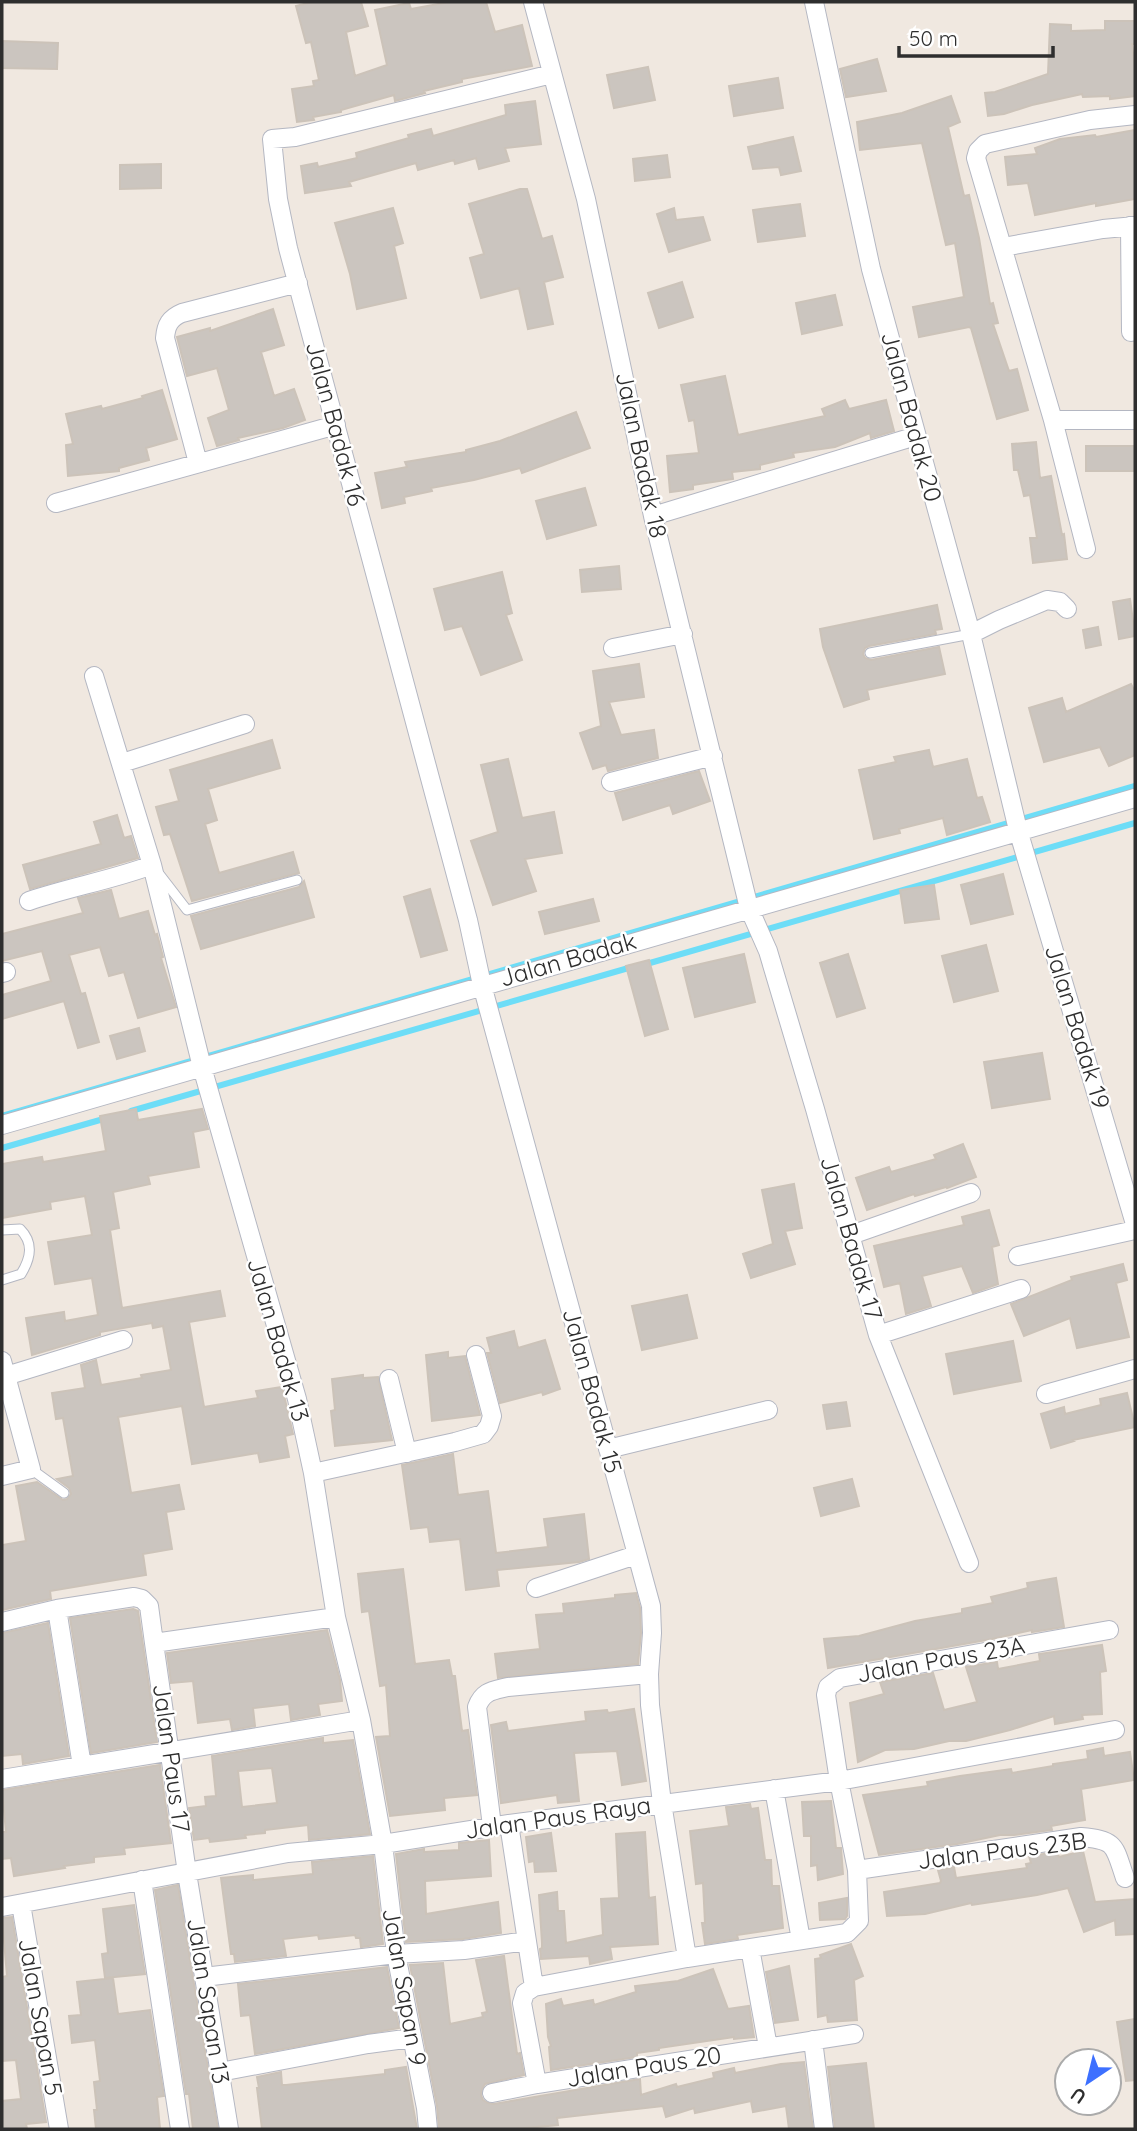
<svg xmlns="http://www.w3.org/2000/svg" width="1137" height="2131" viewBox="0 0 1137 2131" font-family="Quicksand,sans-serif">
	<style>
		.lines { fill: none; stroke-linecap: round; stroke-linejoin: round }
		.stream { stroke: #6dddf7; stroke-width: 6 }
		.building { fill: #cbc5bf; stroke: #ccc3b9; stroke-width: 2; fill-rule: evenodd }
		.lane-casing { stroke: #b4b7c2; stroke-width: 11 }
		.street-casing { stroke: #b4b7c2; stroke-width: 20 }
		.lane { stroke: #fff; stroke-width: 9 }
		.street { stroke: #fff; stroke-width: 18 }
		.labels { text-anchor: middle; stroke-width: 5; stroke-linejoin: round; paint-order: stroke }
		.street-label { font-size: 24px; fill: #2e2e2e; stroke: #fff }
	</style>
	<rect width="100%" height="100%" fill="#f0e8e0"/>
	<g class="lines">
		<!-- stream -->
		<path class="stream" d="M643,965l492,-142
			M131,1111l501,-144
			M2,1116l1133,-330
			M2,1148l105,-30"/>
	</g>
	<!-- building -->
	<path class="building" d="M312,2h49l7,24 -22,6 9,44 32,-11 -12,-55 34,-7 2,6 38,-7h37l9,30 27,-7 10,41 -70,13v3l-38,9 1,2 -30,8 -1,-6 -53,15v2l-28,5 1,3 -17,2 -5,-33 22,-3 -1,-5 6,-1 -8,-38 -5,1 -10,-37z
		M1105,21h30v23h-3l3,26v26l-25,3v-3l-27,1 -1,-3 -50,11 -28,9 -16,2 -3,-23 10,-1 53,-18 2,-50 21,1v6l34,-1z
		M2,41l56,2 -1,26 -55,-1z
		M877,59l9,32 -40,6 -6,-28z
		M648,67l7,33 -41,8 -7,-33z
		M778,78l5,30 -49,8 -5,-30z
		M951,96l9,26 -12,5 16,69 5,-1 10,43 11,66 3,-1 5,20 -5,1 16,47 8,-2 11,41 -31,9 -26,-91 -2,-1 -50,10 -6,-30 51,-10 -9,-54 -9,2 -24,-102 -62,7 -3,-28 45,-9z
		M535,101l6,43 -36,4 4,13 -30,8 -3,-11 -21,6 -1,-4 -36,10 -2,-7 -67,19 2,4 -46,7 -4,-27 16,-3 1,4 39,-9 -1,-5 53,-15 -1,-3 23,-6 2,7 73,-21 -1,-10z
		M1135,130v69l-39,7v-3l-61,12 -7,-32 -20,2 -3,-28 32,-3 -2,-6 25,-9 35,-4 1,2z
		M793,137l8,34 -20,4 -2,-8 -26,2 -5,-22z
		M667,155l3,22 -35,4 -2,-22z
		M161,164v24l-41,1v-24z
		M520,189h7l15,50 10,-3 11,41 -19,5 9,42 -25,5 -9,-41 -38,10 -11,-40 14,-4 -15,-50z
		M800,204l5,32 -47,6 -5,-32z
		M393,208l10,35 -9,3 12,52 -49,11 -7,-35 -15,-51z
		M674,208l2,12 27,-3 7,23 -41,12 -12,-38z
		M682,282l11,35 -34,11 -11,-35z
		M835,295l7,30 -40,9 -6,-31z
		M273,309l11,36 -23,7 13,44 20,-7 11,31 -22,8 -45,10 1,2 -22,6 -9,-28 21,-8 -12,-42 -30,8 -10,-39 33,-9v3z
		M725,376l13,59 87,-19 -3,-7 23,-9 4,9 37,-9 8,31 -23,7 -1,-5 -35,14 -42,6 1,4 -34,8v4l-28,3 1,7 -40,6v4l-23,3 -3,-36 32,-3 -5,-33 -5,1 -8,-36z
		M162,390l15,49 -31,9 3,12 -30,8v3l-51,5 -2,-31 7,-1 -7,-30 35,-8 1,3 41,-11 -1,-2z
		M576,412l14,36 -68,25 -2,-5 -46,12 -43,8 1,3 -28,6 1,6 -23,5 -7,-35 32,-6 -2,-5 61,-10v-2l34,-9z
		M1036,442l4,36 11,-2 11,59 2,-1 3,25 -34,4 -3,-25h7l-7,-43 -6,1 -6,-26h-4l-2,-26z
		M1086,446h49v25h-49z
		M585,488l11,37 -49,14 -11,-38z
		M619,566l2,23 -39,3 -2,-22z
		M502,572l10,41 -6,2 16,45 -41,15 -19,-49 -17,4 -11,-41z
		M1130,599l5,37 -16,3 -6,-37z
		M937,605l5,24 -7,1 1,4 -67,12 -4,2 -2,6 2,4 6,2 68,-13 6,27 -78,16 2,9 -25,8 -21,-60 -3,-18z
		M1098,627l3,18 -15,3 -3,-18z
		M639,664l5,33 -35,5 12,33 33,-5 4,28 -50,13 -2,-6 -13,4 -13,-36 21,-7 -8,-55z
		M1131,684l4,8v63l-26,11 -9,-19 -56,15 -15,-54 33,-10 4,14z
		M272,740l8,28 -72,21 9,31 -12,4 14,49 74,-21 6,21 -107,28 -22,-67 -6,1 -8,-28 23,-6 -9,-31z
		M929,750l4,17 34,-8 10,39 5,-1 8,25 -43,13 -4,-17 -44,11 1,4 -26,6 -15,-69 37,-8 -2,-5z
		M508,759l14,59 32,-6 8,41 -37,6 11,32 -43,14 -22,-64 27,-9 -17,-67z
		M699,771l11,30 -37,13 -3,-9 -47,15 -8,-27z
		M117,815l7,23 7,-2 7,22 -108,31 -7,-24 78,-21 -7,-22z
		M1003,874l10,40 -42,10 -10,-39z
		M304,881l10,36 -113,32 -10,-33 108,-29z
		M934,885l5,34 -34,4 -5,-33z
		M430,889l17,61 -26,7 -17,-60z
		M111,890l8,29 29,-8 7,24 2,-1 6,23 -2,1 15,49 -38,11 -14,-46 -15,4 -9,-29 -31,8 12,39 4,-1 14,49 -21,6 -14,-47 -62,18v-24l49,-14 -9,-30 -40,10v-27l81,-21 -5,-15z
		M593,899l6,22 -54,13 -6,-22z
		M986,945l12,46 -44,11 -12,-46z
		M744,954l11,48 -60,15 -12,-49z
		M848,954l17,54 -28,9 -17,-54z
		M649,960l19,69 -23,7 -19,-70z
		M139,1028l6,23 -28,8 -7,-23z
		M1042,1053l8,46 -58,9 -8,-46z
		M136,1109l2,11 64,-11 6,20 -15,3 6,35 -51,9 2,8 -37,8 6,36 -9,2 12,78 98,-17 5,25 -36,6 15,85 54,-9 -2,-7 26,-4 11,47 -8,2 4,21 -29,5 -2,-9 -66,11 -10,-58 -64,11 13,76 48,-8 5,24 -18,3 6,37 -29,5 3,21 -96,16 1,8 -49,11v-65l24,-4 -10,-55 21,-4 26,18 4,-1 4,-5 -2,-6 -12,-9 16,-3 -10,-58 -7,1 -4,-26 33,-5 -4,-23 15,-5 5,25 41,-7 -1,-3 30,-5 -8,-44 -10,2 -1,-5 -52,9v3l-68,20 -6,-37 38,-6 1,9 33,-6 -6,-37 -37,6 -7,-42 44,-7 -7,-39 -35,6 1,7 -49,9v-54l40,-7 1,5 63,-11 -6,-35z
		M963,1144l13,33 -29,11 -1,-1 -31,9 -1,-2 -47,16 -11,-32 33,-11 2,5 45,-13 -2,-4z
		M794,1184l8,44 -17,3 10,33 -44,14 -8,-24 30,-10 -11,-54z
		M989,1210l10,35 -7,2 6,37 -25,9 -11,-27 -40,10 9,30 -25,8 -6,-31 -16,4 -10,-41 90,-21 -2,-8z
		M1123,1264l4,16 -11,3 13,54 -52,11 -7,-30 -46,18 -13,-32 61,-24 -1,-3z
		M687,1295l10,43 -55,12 -10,-44z
		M514,1331l4,17 27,-8 15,49 -17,6 -1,-3 -42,11 -13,-50h4l-4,-15z
		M1013,1341l8,40 -67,13 -8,-40z
		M448,1352v6l17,-2 15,59 -48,6 -6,-66z
		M363,1375v3l15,-1 14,63 -57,6 -4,-35 4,-1 -3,-31z
		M1127,1393l8,34 -62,13 1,1 -23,7 -10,-34 23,-7 1,7 36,-9 -1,-6z
		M846,1402l4,24 -23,3 -4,-24z
		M453,1454l5,41 30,-4 8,62 52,-6 -4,-28 40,-5 5,45 -10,3 -82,8 2,16 -33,4 -6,-51 -30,3 -2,-15 -17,2 -9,-64z
		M852,1479l7,27 -38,10 -7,-28z
		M403,1569l12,95 34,-4 3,16h3l7,55 6,-1 9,65 -33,3 1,12 -55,6 -14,-79 14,-1 -4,-51 -6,1 -11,-75 -7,1 -4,-38z
		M1056,1578l8,49 -32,5v-2l-40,9 -164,29 -4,-29 35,-3 56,-15 47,-8v-4l31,-6 -2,-6 37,-9 -1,-5z
		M636,1593l4,15 1,25 -3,31 -140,14 -3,-24 45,-5 -4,-34 28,-2 -1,-9 52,-6v-3z
		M133,1609l5,2 19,131 -66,11 -21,-135z
		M48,1623l21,133 -46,8 -1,-10 -20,2v-123z
		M327,1630l13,50 2,21 -24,3 2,11 -29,5 -2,-16 -36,4 2,18 -23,4 -2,-11 -32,4 -5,-42 -22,2 -4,-30z
		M1102,1645l4,26 -6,1 2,42 -20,1 1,4 -28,5 -1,-8 -44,14 -44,11h-17l-35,8 -29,1 -27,12 -8,-59 34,-9 -4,-12 53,-9 11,37 33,-8 -11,-35 31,-5 1,7 42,-8 -1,-7z
		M634,1709l12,72 -24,4 -5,-34 -43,2 5,48 -21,2 -1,-8 -56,8 -10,-78 15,-3 2,9 78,-10 -1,-9 22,-2 1,3z
		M323,1738v5l30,-3 17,94 -61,6 -1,-15 -43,5v3l-20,2 1,3 -36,4 -1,-4 -15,2 -5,-32 17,-2 -1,-9 11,-1 -4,-40zM272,1768l5,35 -35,4 -4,-36z
		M1103,1748l1,8 26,-4 4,28 -53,9 4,31 -34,6 1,4 -38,5h-14l-43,9 -78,11 -16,-60 65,-9 -1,-4 33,-6 51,-7 1,4 41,-7v-2l35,-5 -1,-8z
		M160,1765l11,78 -47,5 1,6 -31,3v5l-30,4 1,2 -51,8 -3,-18 -9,1v-27h4l-4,-42z
		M831,1801l5,47h5l2,26 -25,6 -1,-15 -6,1v-30h-7l-2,-34z
		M750,1804l1,5 7,-1 7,52h6l1,26h7l4,42 -46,7 1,4 -33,5 -3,-21h3l-2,-40 -7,1 -6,-53 39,-5 -3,-19z
		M645,1832l4,66 6,-1 3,47 -48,3 2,12 -22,5 -1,-8 -48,3 -1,-10 2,-1v-5l-3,-48 18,-3 1,19h6l2,32 37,-8 -2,-36 18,-1 -3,-64z
		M551,1833l5,38 -21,1 -1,-11 -5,1 -3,-25z
		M489,1840l2,36 -66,5 1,33 72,-12 3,31 -38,6 -57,3 -10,-88 28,-5v3l35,-2v-7z
		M1083,1851l12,51 40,-3v35l-19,1 -1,-15 -31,12 -16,-44 -31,7 -65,10 -1,-2 -46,11 -38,2 -3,-24 56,-9 1,-2 -3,-11 16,-3 2,11 71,-10 -1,-4 5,-1 -2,-7 28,-4 2,5z
		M373,1856l10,88 -22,3 -1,-9h-4l-1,-3 -36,4 -1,-4 -35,4 3,17 -51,6 -1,-8h-3l-10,-76 32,-3v5l60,-6 -1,-12z
		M178,1885l15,93 25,151h-25l-4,-35h-3l-31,-204z
		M847,1898v18l-2,3 -25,1 -1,-17z
		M134,1905l11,69 -40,4 -3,-24 6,-1 -5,-44z
		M12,1917l34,205 -20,2 1,5h-25v-28l19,-2 -5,-39 -14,1v-84l5,-1 -5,-58z
		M851,1944l12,32 -9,4 3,40 -29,2 -1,-7 -9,2 -3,-58 6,-1 -1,-3z
		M504,1956l13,98 3,-1 4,22 -39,9 -3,5 -1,6 2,5 5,3 6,1 146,-25 1,16 35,-11 1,3 37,-9 -1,-5 21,-5 1,5 46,-9 23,-2 9,67h-24l-3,-23 -33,6 -2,-11 -56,12 -1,-5 -28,9 -3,-11 -106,12 1,7 -42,4h-77l-2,-23 -27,-141 33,-2 7,61 33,-7 -1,-4 5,-1 -11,-52z
		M789,1966l9,54 -23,3 -9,-51z
		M387,1967l12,61 -144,26 -5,-39 -9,1 -3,-32z
		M713,1969l15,40 21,-3 5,31 -20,2v-2l-75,11v2l-22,3v4l-86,13 -2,-23 2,-1 -3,-9 -2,-33 15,-5 2,7 30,-6 1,5 42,-13 -1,-6 43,-5z
		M113,1978l5,36 32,-4 14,86 -7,1 3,32h-64l-2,-19h3l-3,-28 6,-1 -5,-41 -23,3 -3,-27 12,-1 -4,-33z
		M1135,2019v61l-9,1 -9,-59z
		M866,2063l8,66h-39l-7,-62z
		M406,2067l11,62h-155l-5,-41h2l-2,-11 24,-5 1,13h4l99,-11v-4z"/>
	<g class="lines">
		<defs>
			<path id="lane" d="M870,653l101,-19
				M160,875l27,35 110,-30
				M2,1230l18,-1c14,14 11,29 1,45l-19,6
				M31,1469l33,24"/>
			<path id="street" d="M533,2l53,197 67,317 96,392 19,43 47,158 63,226 91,228
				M814,2l57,267 100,365 47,196 117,394
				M552,74l-257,63 -23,2 6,60 10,49 180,672 14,65 169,621 1,27 -3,41 1,31 12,98 25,155
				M1130,226l1,106
				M1003,247l100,-18 32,-3
				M1053,420h82
				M198,463l-33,-125c1,-13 5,-20 17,-25l116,-30
				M56,503l280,-78
				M653,516l263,-80
				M1086,549l-33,-129 -77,-262 2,-7 7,-7 105,-24 45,-5
				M971,634l28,-14 48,-20 13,2 7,7
				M613,648l70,-14
				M94,676l58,189
				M122,763l123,-39
				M611,782l102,-26
				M29,901c41,-14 83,-21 123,-36l50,202 95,332 16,74 23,144
				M2,973l4,-1
				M2,1125l1133,-327
				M851,1235l120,-42
				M1018,1256l117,-26
				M878,1335l143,-46
				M2,1361l29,108 -29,7
				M6,1376l117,-36
				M389,1379l18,74
				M1046,1394l89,-25
				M608,1449l160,-39
				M313,1473l142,-31 28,-8 6,-8 3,-10 -16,-61
				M536,1588l100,-33
				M57,1609l25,157
				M2,1622l55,-13 77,-12 8,2 7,7 5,37 182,-26 25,103 22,124 13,110 30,154 2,21
				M154,1643l33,230 42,256
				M2,1779l359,-59
				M774,1789l27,151
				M509,1824l25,163
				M492,1826l-15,-119c6,-16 15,-16 31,-20l141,-13
				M857,1870l224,-33c36,3 33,9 44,41
				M142,1880l38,249
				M21,1904l38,225
				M2,1907l286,-54 95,-9 126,-20 330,-43 276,-51
				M750,1948l18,99
				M204,1977l192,-23 68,-4 63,-9
				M854,2034l-317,50 -15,-81 3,-10 9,-6 153,-29 160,-25 12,-12 -2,-51 -18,-89 -13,-86 2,-8 12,-9 269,-48
				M813,2040l11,89
				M220,2072l148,-28 44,-6
				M492,2093l45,-9"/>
		</defs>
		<!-- lane casing -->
		<use href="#lane" class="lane-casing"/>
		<!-- street casing -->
		<use href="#street" class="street-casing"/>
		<!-- lane -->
		<use href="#lane" class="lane"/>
		<!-- street -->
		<use href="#street" class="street"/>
	</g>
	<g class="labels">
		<!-- street labels -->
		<g class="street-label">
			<text transform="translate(911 417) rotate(75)" y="8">Jalan Badak 20</text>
			<text transform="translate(335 424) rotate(75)" y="8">Jalan Badak 16</text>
			<text transform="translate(641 455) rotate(78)" y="8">Jalan Badak 18</text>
			<text transform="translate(568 960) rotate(-16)" y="8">Jalan Badak</text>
			<text transform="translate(1077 1027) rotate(73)" y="8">Jalan Badak 19</text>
			<text transform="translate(851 1238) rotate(74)" y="8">Jalan Badak 17</text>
			<text transform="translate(278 1340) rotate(74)" y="8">Jalan Badak 13</text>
			<text transform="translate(592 1391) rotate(75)" y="8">Jalan Badak 15</text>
			<text transform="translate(941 1660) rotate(-10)" y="8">Jalan Paus 23A</text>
			<text transform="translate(171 1758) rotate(82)" y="8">Jalan Paus 17</text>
			<text transform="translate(558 1818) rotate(-8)" y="8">Jalan Paus Raya</text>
			<text transform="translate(1002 1851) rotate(-7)" y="8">Jalan Paus 23B</text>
			<text transform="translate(404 1987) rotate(80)" y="8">Jalan Sapan 9</text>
			<text transform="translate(208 2001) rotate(81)" y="8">Jalan Sapan 13</text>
			<text transform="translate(40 2017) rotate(80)" y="8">Jalan Sapan 5</text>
			<text transform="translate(644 2067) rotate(-9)" y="8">Jalan Paus 20</text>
		</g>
	</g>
	<!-- border -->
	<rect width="1137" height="2131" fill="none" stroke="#2e2e2e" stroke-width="7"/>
	<!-- north arrow -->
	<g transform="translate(1088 2082) rotate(215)"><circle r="33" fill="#ffffff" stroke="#ababab" stroke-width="2"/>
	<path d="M0-5L12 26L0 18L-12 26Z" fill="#3d70ff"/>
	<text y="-10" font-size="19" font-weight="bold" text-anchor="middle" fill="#2e2e2e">U</text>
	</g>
	<!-- scale -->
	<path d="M899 46v10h154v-10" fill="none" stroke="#2e2e2e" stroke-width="3.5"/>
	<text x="909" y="46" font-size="21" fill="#2e2e2e" stroke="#ffffff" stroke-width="5" paint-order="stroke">50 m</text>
</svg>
